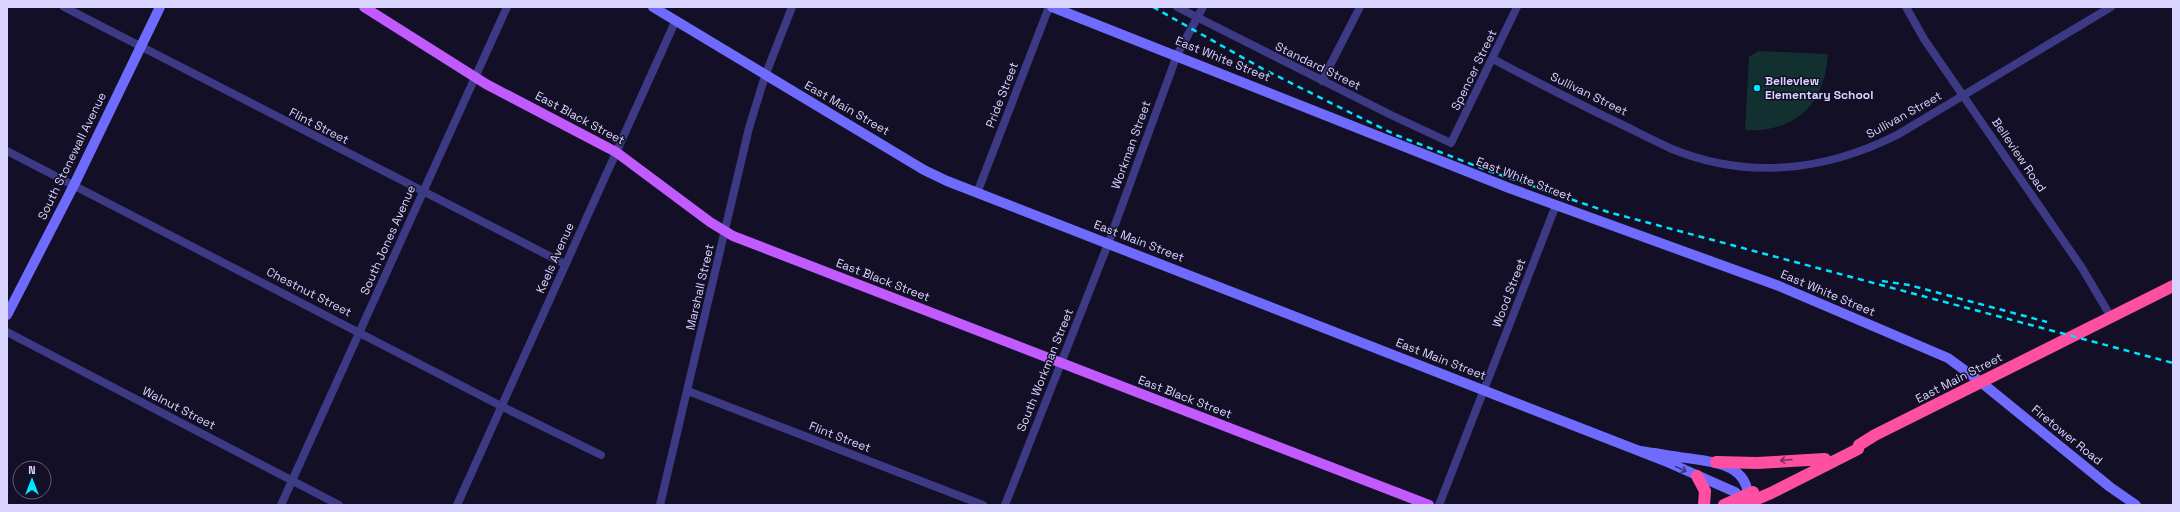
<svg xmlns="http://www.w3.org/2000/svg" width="2180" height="512" viewBox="0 0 2180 512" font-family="'Space Grotesk',sans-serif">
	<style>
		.green { fill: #12302f }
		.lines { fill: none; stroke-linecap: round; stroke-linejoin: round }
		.street { stroke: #3d3a85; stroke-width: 8 }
		.secondary { stroke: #6f6bff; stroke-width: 10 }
		.primary { stroke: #c25bff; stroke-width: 10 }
		.highway { stroke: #ff4fa3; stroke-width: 12 }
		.rail { stroke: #00e5ff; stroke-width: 2.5; stroke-dasharray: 6 5; stroke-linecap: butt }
		.oneway { stroke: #7d2c5e }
		.oneway2 { stroke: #38347d }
		.poi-dot { fill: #00e5ff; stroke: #130f26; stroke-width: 1.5 }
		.labels { text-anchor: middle; stroke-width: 3; stroke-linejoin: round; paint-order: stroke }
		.street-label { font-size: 12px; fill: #d9d4ff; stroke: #130f26 }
		.poi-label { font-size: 12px; font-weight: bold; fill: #d9d4ff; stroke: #130f26; text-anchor: start }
	</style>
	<rect width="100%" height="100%" fill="#130f26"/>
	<!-- green -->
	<path class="green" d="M1758,51l70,3c-3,49 -32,79 -83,76l4,-73z"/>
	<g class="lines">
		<!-- street -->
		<path class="street" d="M64,7l501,257
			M1177,7l214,108 60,28 66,-136
			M1906,7l18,32 158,229 29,49
			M1493,59c37,20 75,39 113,58 22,10 44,22 66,32 76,31 153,22 225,-14l214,-128
			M1322,81l38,-74
			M7,151l494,255 100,49
			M977,193l72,-186
			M7,332l332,173
			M688,391l295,114
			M281,505l226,-498
			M457,505l218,-483
			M660,505l89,-377 16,-52 27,-69
			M1005,505l103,-261 69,-189 26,-48
			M1439,505l117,-300"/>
		<!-- secondary -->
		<path class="secondary" d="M653,7l271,163 23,11 718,280 70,31 13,11c3,-39 -34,-41 -62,-45 -15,-2 -31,-5 -46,-7
			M1052,7l457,181 270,98 169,72 34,25 128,104 26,18
			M7,315l67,-130 86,-178"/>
		<!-- primary -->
		<path class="primary" d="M364,7l122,77 130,68 94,70 23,14 696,269"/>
		<!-- highway -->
		<path class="highway" d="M1716,462l41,1 68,-4
			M1697,476l8,15 -1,14
			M1724,505l29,-13
			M1743,505l28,-12 87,-44 1,-4 16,-10 298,-149"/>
		<!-- rail -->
		<path class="rail" d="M1153,7l110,62 88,44 45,22 93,36 119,41 565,151
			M1882,281l27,4 138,37"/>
	</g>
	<!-- one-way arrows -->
	<defs><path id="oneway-shaft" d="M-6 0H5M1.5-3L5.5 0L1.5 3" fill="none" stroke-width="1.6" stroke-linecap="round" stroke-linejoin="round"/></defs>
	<use class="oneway" href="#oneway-shaft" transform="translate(1786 460) rotate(175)"/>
	<use class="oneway2" href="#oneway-shaft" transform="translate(1681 469) rotate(25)"/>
	<!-- markers -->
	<circle class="poi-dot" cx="1757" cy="88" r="4"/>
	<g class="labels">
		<!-- street labels -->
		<g class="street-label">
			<text transform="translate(1223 59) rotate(22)" y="4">East White Street</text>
			<text transform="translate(1318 66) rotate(26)" y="4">Standard Street</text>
			<text transform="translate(1474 70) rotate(-64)" y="4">Spencer Street</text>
			<text transform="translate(1589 94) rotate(26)" y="4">Sullivan Street</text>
			<text transform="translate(1002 95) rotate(-69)" y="4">Pride Street</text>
			<text transform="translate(847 108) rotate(30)" y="4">East Main Street</text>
			<text transform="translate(1904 115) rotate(-29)" y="4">Sullivan Street</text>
			<text transform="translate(580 118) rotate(28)" y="4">East Black Street</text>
			<text transform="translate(319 126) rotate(27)" y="4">Flint Street</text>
			<text transform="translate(1131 145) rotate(-70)" y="4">Workman Street</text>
			<text transform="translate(2019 155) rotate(56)" y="4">Belleview Road</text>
			<text transform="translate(72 156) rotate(-64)" y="4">South Stonewall Avenue</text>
			<text transform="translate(1524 179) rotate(21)" y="4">East White Street</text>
			<text transform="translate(388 240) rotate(-66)" y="4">South Jones Avenue</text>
			<text transform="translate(1139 241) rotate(21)" y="4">East Main Street</text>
			<text transform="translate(555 258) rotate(-66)" y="4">Keels Avenue</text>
			<text transform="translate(883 280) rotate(21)" y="4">East Black Street</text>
			<text transform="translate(700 287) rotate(-77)" y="4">Marshall Street</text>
			<text transform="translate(309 292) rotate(27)" y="4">Chestnut Street</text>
			<text transform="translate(1509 293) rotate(-69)" y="4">Wood Street</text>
			<text transform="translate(1828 293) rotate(23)" y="4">East White Street</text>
			<text transform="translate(1441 359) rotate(21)" y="4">East Main Street</text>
			<text transform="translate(1045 370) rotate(-68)" y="4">South Workman Street</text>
			<text transform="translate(1959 378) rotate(-27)" y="4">East Main Street</text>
			<text transform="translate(1185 397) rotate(21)" y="4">East Black Street</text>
			<text transform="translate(179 408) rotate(27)" y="4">Walnut Street</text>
			<text transform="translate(2067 435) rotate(39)" y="4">Firetower Road</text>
			<text transform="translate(840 437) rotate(21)" y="4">Flint Street</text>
		</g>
		<!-- poi labels -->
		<g class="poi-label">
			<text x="1765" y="85">Belleview<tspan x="1765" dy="14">Elementary School</tspan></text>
		</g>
	</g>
	<!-- border -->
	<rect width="2180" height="512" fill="none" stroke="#d9d4ff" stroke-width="16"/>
	<!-- north arrow -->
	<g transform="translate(32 480)"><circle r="19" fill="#130f26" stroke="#625e7d"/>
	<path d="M0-3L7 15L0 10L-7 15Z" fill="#00e5ff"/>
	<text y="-6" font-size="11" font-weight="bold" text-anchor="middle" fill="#d9d4ff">N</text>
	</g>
</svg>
